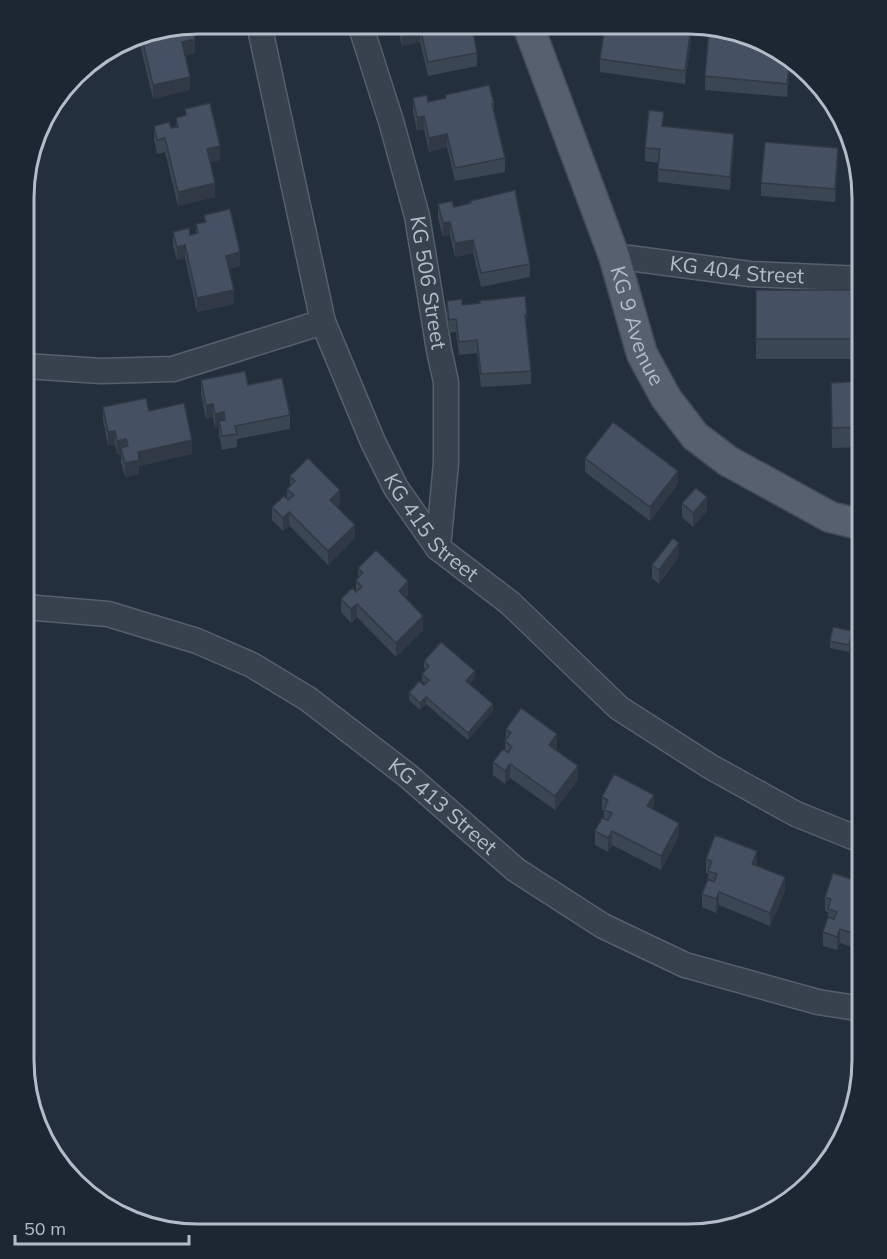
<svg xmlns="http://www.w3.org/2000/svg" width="887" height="1259" viewBox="0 0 887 1259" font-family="Mulish,sans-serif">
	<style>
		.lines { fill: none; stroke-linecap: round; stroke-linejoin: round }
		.minor-casing { stroke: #565f6c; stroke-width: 27 }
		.major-casing { stroke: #414a57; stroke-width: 33 }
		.minor { stroke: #38414e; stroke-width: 24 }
		.major { stroke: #56606e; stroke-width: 30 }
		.wall { fill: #3b4654 }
		.shaded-wall { fill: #303945 }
		.building { fill: #455162; stroke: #303945; stroke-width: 1.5 }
		.labels { text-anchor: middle; stroke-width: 6; stroke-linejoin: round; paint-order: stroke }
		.street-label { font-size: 21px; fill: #b4bcc9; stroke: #1d2633 }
		.rim { fill: none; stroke: #b4bcc9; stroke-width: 3 }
	</style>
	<rect width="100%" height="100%" fill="#242f3e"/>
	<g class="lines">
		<defs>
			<g id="minor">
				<path d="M259,24l64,298"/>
				<path id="s1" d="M360,24l31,97 26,95 22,134 7,32v81l-8,85"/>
				<path id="s2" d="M614,256l136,18 113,5"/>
				<path id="s3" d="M25,366l76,5 72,-2 150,-47 50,120 23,46 42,60 72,55 109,105 92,59 85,47 67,27"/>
				<path id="s4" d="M25,607l83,7 89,27 55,24 56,34 99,76 109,95 87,56 82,39 133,37 45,7"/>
			</g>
			<g id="major">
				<path id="s5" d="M528,25l86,231 28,98 24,44 29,38 33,25 102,56 33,8"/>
			</g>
		</defs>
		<!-- minor casing -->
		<use href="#minor" class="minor-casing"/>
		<!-- major casing -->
		<use href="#major" class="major-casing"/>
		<!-- minor -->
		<use href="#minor" class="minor"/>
		<!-- major -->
		<use href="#major" class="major"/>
	</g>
	<!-- wall -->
	<path class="wall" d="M397,25h75l5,28v13l-49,10 -8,-34 -18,4z
		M142,33l53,20 -10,2 5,35 -37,9 -13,-54 -8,2 -2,-7z
		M691,40l-6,44 -85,-12v-13z
		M791,58l-4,39 -82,-7v-14z
		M445,95l49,8v9l11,46v14l-50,9 -8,-34 -18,5 -5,-23 -7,2 -4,-19v-14l15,4 17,-4z
		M185,109l35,51 -10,2 5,35 -37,9 -13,-54 -8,2 -3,-15v-13l17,2 5,-1v-9l9,-2z
		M664,126l70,21 -4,43 -72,-8v-19l-13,-2v-13z
		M838,162l-3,40 -74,-6v-13z
		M438,204l16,3 76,57v13l-49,10 -8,-34 -18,4 -5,-22 -7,2 -5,-19z
		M204,215l36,51 -11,3 5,35 -37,8 -12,-54 -8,2 -4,-14v-14l17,3 6,-2v-9l8,-2z
		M756,290h95v69h-95z
		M447,301l15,4 65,10 -1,14 5,42v13l-50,3 -4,-34 -18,2 -3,-23 -7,1 -2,-19z
		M201,380l47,5 42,30v14l-53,10v8l-15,3 -3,-15v-8l-4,1 -2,-11 -7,2 -5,-25z
		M863,381v66l-31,1 -1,-65z
		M103,407l46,4 43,43 -53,12v8l-14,3 -4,-15v-8l-4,1 -2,-11 -7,2 -5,-26z
		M585,458l93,26 -28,37 -65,-49z
		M290,476l50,28 -3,2 18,32 -27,27 -39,-40 -6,6 -11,-11v-13l15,-7v-11l3,-3z
		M682,503l25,8 -14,16 -11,-10z
		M679,557l-20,27 -7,-6v-13z
		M358,568l50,27 -3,3 18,32 -27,27 -39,-40 -6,6 -10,-11v-13l15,-8v-11l2,-2z
		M852,638l-3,14 -19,-4v-7z
		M424,661l51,17 -6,6 24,27 -25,29 -42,-36 -6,6 -11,-10v-7l15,-8 2,-1 -4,-3v-7l4,-4 -2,-2z
		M506,729l51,19 -1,2 22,30 -23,30 -45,-32 -5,6 -12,-9v-13l12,-11z
		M602,797l52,11 -1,1 26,27 -18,34 -49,-25 -4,7 -13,-7v-14l9,-13v-7l-2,-1z
		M706,859l51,6 -1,1 29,25 -15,35 -51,-21 -3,8 -14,-6v-13l6,-15v-5l-2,-1z
		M863,883v68l-23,-8 -3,7 -14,-4v-14l5,-14v-6l-3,-1v-14z"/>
	<!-- shaded-wall -->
	<path class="shaded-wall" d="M691,27v13l-6,44v-13z
		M420,28v14l-18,4v-14z
		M140,34v11l-8,2v-8z
		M195,39v14l-13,3v-14z
		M790,58h1l-4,39v-13z
		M190,77v13l-37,9v-14z
		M424,116v13l-7,2v-14z
		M447,134v13l-18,5v-14z
		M734,134v13l-4,43v-13z
		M220,146v14l-13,3v-14z
		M838,148v14l-3,40v-13z
		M215,183v14l-37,9v-14z
		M450,222v13l-7,2v-14z
		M473,240v13l-18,4v-14z
		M185,245v13l-8,2v-13z
		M240,252v14l-14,3v-13z
		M234,290v14l-37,8v-14z
		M213,404v13l-7,2v-14z
		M224,412v14l-5,-5v6l-4,1v-14z
		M115,431v13l-7,2v-14z
		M126,439v14l-5,-5v6l-4,1v-14z
		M192,440v14l-53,12v8l-14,3v-14l13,-11z
		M678,471v13l-28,37v-14z
		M340,490v14l-10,9v-13z
		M707,497v14l-14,16v-14z
		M289,512v13l-6,6v-13z
		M355,525v13l-27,27v-14z
		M679,543v14l-20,27v-14z
		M408,581v14l-9,10v-14z
		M357,604v13l-6,6v-14z
		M423,616v14l-27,27v-14z
		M852,631v7l-3,14v-7z
		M475,671v7l-9,10v-7z
		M426,697v7l-6,6v-7z
		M493,704v7l-25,29v-7z
		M557,734v14l-8,11v-14z
		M510,764v14l-5,6v-13z
		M578,766v14l-23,30v-14z
		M654,795v13l-7,12v-14z
		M679,823v13l-18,34v-14z
		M612,831v14l-4,7v-14z
		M757,851v14l-5,13v-14z
		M785,877v14l-15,35v-13z
		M719,892v13l-3,8v-14z
		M840,929v14l-3,7v-13z"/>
	<!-- building -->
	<path class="building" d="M192,25l3,14 -13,3 8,35 -37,8 -12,-51z
		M400,25h72l5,28 -49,9 -8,-34 -18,4z
		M605,25h79l7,2 -6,44 -85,-12z
		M709,29l14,1 67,28 -3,26 -82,-8z
		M489,85l5,18 -2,1 13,54 -50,10 -8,-34 -18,4 -5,-22 -7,1 -4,-19 14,-3 1,7 18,-4 -1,-3z
		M210,103l10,43 -13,3 8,34 -37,9 -13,-54 -8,2 -3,-14 15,-4 2,6 7,-1 -2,-9 10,-3 -1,-6z
		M649,110l15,2 -2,14 72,8 -4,43 -72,-8 2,-20 -15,-1z
		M765,142l73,6 -3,41 -74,-6z
		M515,190l15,74 -49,9 -8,-33 -18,3 -5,-21 -7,1 -5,-19 14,-3 2,6 17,-4 -1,-2z
		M230,209l10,43 -14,4 8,34 -37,8 -12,-53 -8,2 -4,-15 16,-4 1,7 8,-2 -2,-9 10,-2 -2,-7z
		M756,290h95v49h-95z
		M525,296l2,19h-2l6,56 -50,3 -4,-34 -18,2 -3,-23 -7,1 -2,-19 15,-2v6l18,-2 -1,-2z
		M245,371l3,14 34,-7 8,37 -55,11 2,8 -15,2 -3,-15 6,-1 -1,-8 -9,2 -2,-10 -7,1 -5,-25z
		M863,381v46l-31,1 -1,-45z
		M146,398l3,13 35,-8 8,37 -54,12 1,8 -14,3 -4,-15 7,-2 -2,-7 -9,2 -2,-10 -7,1 -5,-25z
		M613,422l65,49 -28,36 -65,-49z
		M308,458l32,32 -10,10 25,25 -27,26 -39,-39 -6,6 -11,-11 12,-11 4,4 6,-5 -7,-6 8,-8 -5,-5z
		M696,488l11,9 -14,16 -11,-10z
		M673,538l6,5 -20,27 -7,-5z
		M376,550l32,31 -9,10 24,25 -27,27 -39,-39 -6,5 -10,-10 11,-11 4,4 6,-5 -6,-7 7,-7 -5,-5z
		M833,627l19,4 -3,14 -19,-4z
		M441,642l34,29 -9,10 27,23 -25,29 -42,-36 -6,6 -11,-10 10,-12 5,4 5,-5 -7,-6 7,-8 -5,-5z
		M521,708l36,26 -8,11 29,21 -23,30 -45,-32 -5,7 -12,-9 10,-13 5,4 4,-6 -7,-6 6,-8 -5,-4z
		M614,774l40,21 -7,11 32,17 -18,33 -49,-25 -4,7 -13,-7 7,-13 6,2 4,-7 -8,-3 4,-10 -6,-3z
		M715,835l42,16 -5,13 33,13 -15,36 -51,-21 -3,7 -14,-5 6,-15 6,3 3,-8 -9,-3 4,-10 -6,-2z
		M833,873l30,10v54l-23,-8 -3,8 -14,-5 5,-15 6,2 3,-7 -9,-3 3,-10 -6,-2z"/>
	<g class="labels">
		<!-- street labels -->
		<g class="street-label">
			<text dy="7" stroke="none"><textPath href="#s2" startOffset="124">KG 404 Street</textPath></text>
			<text dy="7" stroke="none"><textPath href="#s1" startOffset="268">KG 506 Street</textPath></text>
			<text dy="7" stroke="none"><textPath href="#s5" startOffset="320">KG 9 Avenue</textPath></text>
			<text dy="7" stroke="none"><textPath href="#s3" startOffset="540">KG 415 Street</textPath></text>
			<text dy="7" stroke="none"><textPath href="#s4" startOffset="474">KG 413 Street</textPath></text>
		</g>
	</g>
	<!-- crop -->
	<path d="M0 0H887V1259H0ZM198 34H688A164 164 0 0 1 852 198V1060A164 164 0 0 1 688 1224H198A164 164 0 0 1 34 1060V198A164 164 0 0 1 198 34Z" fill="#1d2633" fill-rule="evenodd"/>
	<path class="rim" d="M198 34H688A164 164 0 0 1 852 198V1060A164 164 0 0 1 688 1224H198A164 164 0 0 1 34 1060V198A164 164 0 0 1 198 34Z"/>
	<!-- scale -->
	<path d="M15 1235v9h174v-9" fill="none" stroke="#b4bcc9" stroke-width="3"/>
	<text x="24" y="1235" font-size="18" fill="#b4bcc9" stroke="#1d2633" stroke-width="4.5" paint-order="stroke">50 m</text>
</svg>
